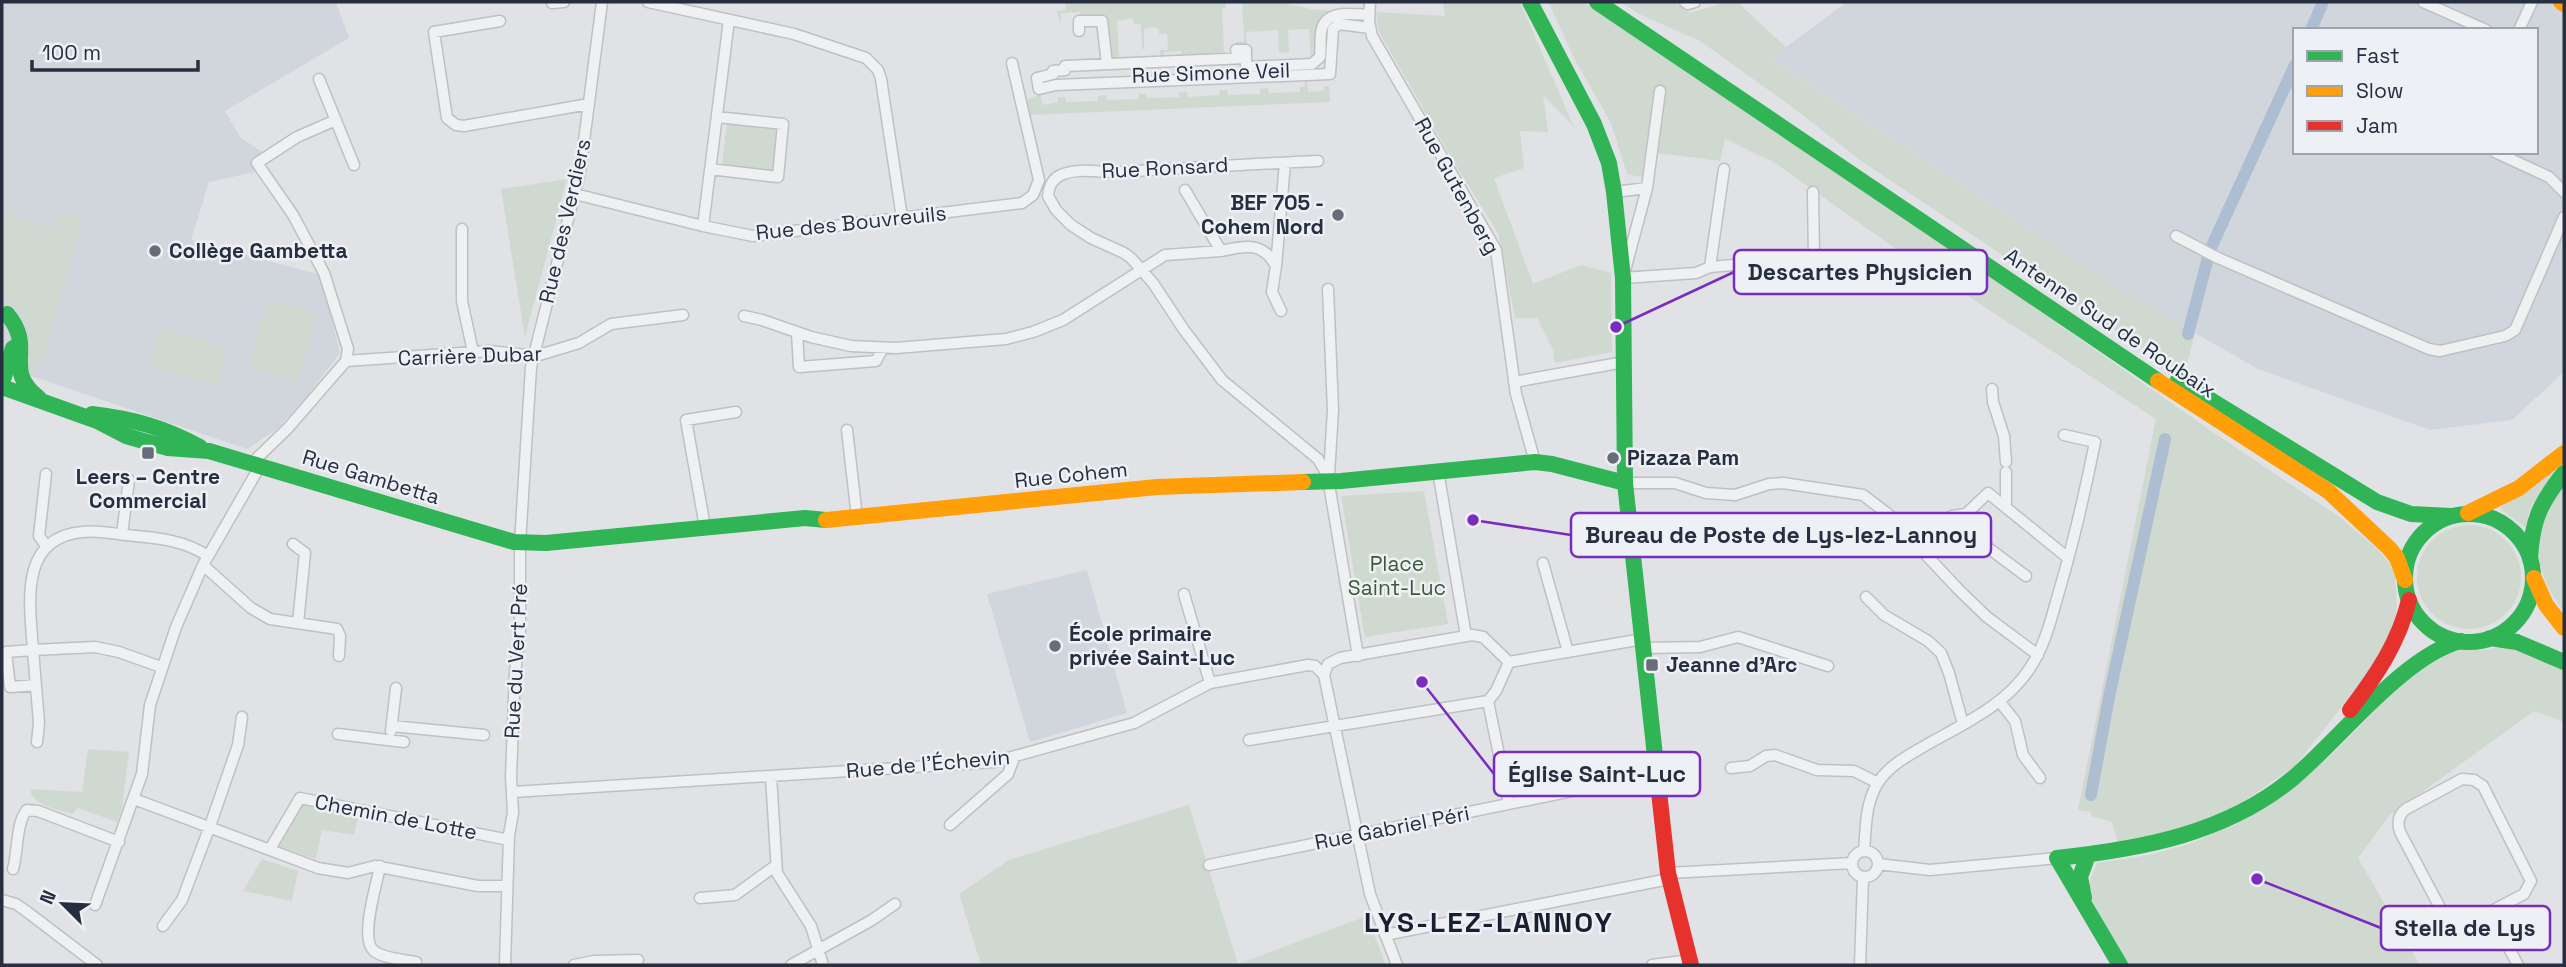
<svg xmlns="http://www.w3.org/2000/svg" width="2566" height="967" viewBox="0 0 2566 967" font-family="'Space Grotesk',sans-serif">
	<style>
		.built { fill: #d1d5dc; fill-rule: evenodd }
		.green { fill: #d0d9d0 }
		.lines { fill: none; stroke-linecap: round; stroke-linejoin: round }
		.canal { stroke: #adbdd2; stroke-width: 12 }
		.street-casing { stroke: #bec0c3; stroke-width: 13 }
		.street { stroke: #eff0f2; stroke-width: 10 }
		.fast { stroke: #30b455; stroke-width: 16 }
		.slow { stroke: #ff9f0a; stroke-width: 16 }
		.jam { stroke: #e5322d; stroke-width: 16 }
		.poi-dot { fill: #676d79; stroke: #edf0f5; stroke-width: 2.5 }
		.labels { text-anchor: middle; stroke-width: 5; stroke-linejoin: round; paint-order: stroke }
		.street-label { font-size: 21px; fill: #262e3f; stroke: #edf0f5 }
		.poi-label { font-size: 21px; font-weight: bold; fill: #262e3f; stroke: #edf0f5; text-anchor: start }
		.park-label { font-size: 21px; fill: #385b33; stroke: #edf0f5 }
		.district-label { font-size: 28px; font-weight: bold; letter-spacing: 2px; fill: #191f30; stroke: #edf0f5 }
		.leader { fill: none; stroke: #7b2cbf; stroke-width: 2.5 }
		.callout-dot { fill: #7b2cbf; stroke: #edf0f5; stroke-width: 2.5 }
		.callout { fill: #edf0f5; stroke: #7b2cbf; stroke-width: 2.5 }
		.callout-label { font-size: 23px; text-anchor: middle; font-weight: bold; fill: #262e3f }
	</style>
	<rect width="100%" height="100%" fill="#e0e2e5"/>
	<!-- built -->
	<path class="built" d="M2,2h334l13,36 -124,73 15,26 22,15 -7,20 -46,10 -18,58 130,35 19,78 -32,42 -31,34 -30,20 -245,-83z
		M1847,2h717v370l-52,48 -82,10 -172,-61 -126,-72 -362,-238zM2295,30h241v122h-241z
		M1087,570l40,143 -97,29 -43,-148z"/>
	<!-- green -->
	<path class="green" d="M1066,2h160v6l-4,1 2,43h4v6l-46,-1 -1,-6 -17,1v6l-19,4v-5h15v-7h8l-1,-16h-8v-5l-8,-3v2l-7,1v20h-2l-1,-25h-7l-1,-6 -16,3 2,37 -51,7 -1,-5 34,-2 -2,-36 -18,1 -1,-11 -19,1v8h-2l-2,-10 8,-1z
		M1234,2h45l32,7 31,3 -14,5 -9,37 -8,8 -2,-33 -21,1 1,22 -10,1 -1,-23 -32,2 1,16h-3v-4h-8v-2l8,-1 -2,-38z
		M1443,2h77l54,125 -31,-32 5,37 -28,-1 4,37 -30,10 39,106 48,-19 30,8 1,79 -57,11 -2,-13 -16,-32h-22l-17,-85 -40,-64 -79,-137 -3,-20 69,4z
		M1548,2h35l53,35 372,252 199,139 134,90 37,32 12,14 5,12 2,36 -8,22 -25,45 -70,88 -63,43 -34,16 -78,20 -7,-24 -21,-6v-4l-13,-2 78,-391 -257,-168 -124,-88 -50,-24 -5,22 -63,-8 -6,26 -24,-5 -16,-51 -36,-63z
		M1621,2h54l15,11 37,-11h10l49,45 -15,13 361,237 63,36 -10,40 -61,-37 -260,-173 -76,-59 -88,-63 -61,-27z
		M1304,76h3l1,16 16,-1v-5h5l1,16 -301,13 -2,-15 13,-6 3,11 15,-3v-5h7l1,5 32,-1v-5l8,-1 1,5 31,-1 1,-5h8v4l32,-1v-5h8l1,5 31,-2 1,-5h7l1,5 32,-1v-5l8,-1 1,5 31,-1v-5h5z
		M727,122l47,6 5,5 -5,35 -5,4 -47,-6z
		M567,179l-42,158 -24,-148z
		M2,212l50,17 9,-17 21,8 -40,142h-4l-4,15c-10,-12 -5,-24 -5,-39 0,-16 -14,-34 -27,-42z
		M269,299l49,15 -21,69 -49,-15z
		M160,327l67,21 -10,38 -69,-21z
		M2555,470l2,2c-13,17 -30,33 -31,56l-24,-18 -1,-3 33,-20z
		M2564,486v125c-20,-23 -35,-61 -21,-93 5,-11 14,-22 21,-32z
		M1424,491l24,133 -83,13 -24,-141z
		M2417 577a52 52 0 1 1 104 0a52 52 0 1 1-104 0Z
		M2505,646l59,22v54l-30,-11 -145,105 -31,42 62,107h-293l-41,-76 11,-26 52,-8 37,-10 49,-20 36,-22 59,-47 76,-77 48,-29h31z
		M88,749l41,3 -7,57 -5,13 -39,-14 -6,6c-14,-5 -40,-8 -42,-25l52,3z
		M302,803l57,10 -5,22 -32,-5 -6,29 -39,-13z
		M1189,805l49,159 129,-48 19,49h-405l-22,-71 50,-34z
		M262,859l36,12 -6,30 -49,-10z"/>
	<g class="lines">
		<!-- canal -->
		<path class="canal" d="M2311,30l12,-28
			M2188,334l22,-84 85,-185
			M2091,795l18,-98 56,-258"/>
		<defs>
			<path id="street" d="M648,2l146,32 72,24 12,12 3,9 21,139
				M1370,2l-1,19 3,15 124,214 20,144 19,68
				M1685,2l3,2 7,-2
				M2423,2l63,28
				M552,3l12,-1
				M1369,15c-18,-1 -45,-6 -48,18 -1,8 0,16 -1,24l-8,7 -66,3v-9l-181,8v4l-12,1v3l-16,4 2,11 17,-4 274,-11 3,-45 6,-5 31,4
				M500,21l-66,11 13,86 9,7 8,1 125,-22
				M2519,30l13,-28
				M1079,31v-10h23l5,43
				M1236,50h10v8
				M319,79l35,86
				M1660,91l-13,97 -24,90 73,-5 14,-6 104,-9 -1,-66
				M336,120l-39,17 -40,26 36,52 31,58 24,76 -2,12
				M2495,152l54,25 15,15
				M1318,161c-66,3 -132,7 -198,11 -18,1 -42,-5 -59,3 -9,4 -12,11 -13,21l8,14 15,15 20,13 33,15 7,5 22,25 31,47 38,50 96,79 7,12 5,19 28,166
				M710,169l68,8 5,-53 -66,-7
				M1185,190l36,61c23,-5 42,-10 55,15l9,-103
				M1614,192l33,-4
				M575,194l128,32 50,10 269,-33 11,-8 6,-15 -27,-117
				M703,226l26,-206
				M462,229v72l11,51
				M2176,236l42,22 211,91 11,2 65,-15 10,-6 49,-113
				M1276,266l-4,26 9,19
				M1710,267l14,-98
				M1328,289l5,121 -4,65
				M744,316l18,4 49,17 40,9 45,2 110,-9 27,-7 30,-12 102,-65 56,-4
				M797,333l2,34 77,-6 7,-13
				M1514,382l110,-20
				M1992,389l1,13 11,34 2,26
				M847,430l10,87
				M252,463l36,-35 58,-67 143,-10 47,5 43,-13 32,-19 72,-9
				M1438,471l28,165
				M46,474l-7,62 8,11
				M1625,483h50l31,10 29,2 34,-11 14,-1 80,12 25,19 70,75 29,28 51,38
				M2006,507v-35
				M1971,509l2,31h-21v-24l14,-2 22,-21 80,65
				M705,527l-19,-107 50,-8
				M122,534l7,-54
				M1973,540l14,7 39,29
				M293,544l12,9 -7,70
				M1543,563l25,89
				M203,565l48,43 19,11 67,10 3,7 -1,20
				M1184,594l26,89
				M1866,597l18,18 44,26 13,12 8,20 14,51
				M1643,648l57,-1 38,-10 90,29
				M1509,662l134,-23
				M1324,675l46,219 27,71
				M1324,675l4,-11 12,-6 132,-23 11,2 26,25
				M36,685l-26,2 -4,-35 27,-2c-3,-45 -15,-112 49,-118 14,-2 29,1 43,3 30,3 57,4 83,21
				M1488,701l21,103
				M1488,701l8,-10 13,-29
				M1999,701l16,20 8,34 17,23
				M392,726l92,9
				M391,731l5,-43
				M338,734l66,8
				M1249,740l239,-39
				M37,742l2,-19 -6,-73 62,-3 24,5 42,15
				M1731,768l19,-2 16,-10 9,-1 42,15 37,1 24,12
				M771,776l6,97 34,53 12,39
				M2462,779l12,1 9,6 48,95 -7,13 -57,30c-9,3 -17,1 -22,-7l-45,-85c-3,-9 -2,-17 6,-23z
				M513,792l481,-30 140,-39 76,-40 98,-18 7,1 9,9
				M134,799l184,69 30,5 27,-7 103,20h29
				M950,825l58,-51 6,-16
				M270,849l30,-51 209,42
				M1864,851c2,-22 1,-43 11,-63 11,-22 33,-32 53,-44 37,-21 78,-39 102,-76 16,-24 22,-53 30,-80 14,-48 25,-96 35,-146l-31,-7
				M1852 864a13 13 0 1 1 26 0a13 13 0 1 1-26 0Z
				M1878,864l52,6 127,-12
				M1209,865l447,-91
				M380,866c-3,18 -21,73 -6,85 10,8 29,8 42,11
				M13,869c5,-17 3,-47 14,-59l11,1 81,31
				M1668,873l184,-10
				M700,898l35,-3 40,-29
				M2,900l14,4 10,7 71,54
				M95,905l47,-131 8,-69 26,-78 27,-62 57,-99
				M2490,913l28,52
				M163,926l19,-26 28,-74 28,-81 4,-28
				M1385,935l284,-56
				M505,965l4,-130 4,-22 -2,-36 4,-105 5,-36v-93l11,-176 49,-195 22,-170
				M574,965l20,-4 44,-1
				M791,965l81,-45 23,-16
				M1652,965l38,-5
				M1860,965l3,-88"/>
		</defs>
		<!-- street casing -->
		<use href="#street" class="street-casing"/>
		<!-- street -->
		<use href="#street" class="street"/>
		<!-- fast -->
		<path class="fast" d="M1530,2l64,122 15,39 5,29 9,86 2,205 33,300
			M1597,2l561,379
			M7,314c30,35 -6,55 32,84
			M2178,380l199,122 34,12 40,2
			M2,383l11,-35
			M2,387l95,34 29,15 42,12 41,3 305,91 32,1 259,-25 21,2
			M92,414c41,5 71,13 108,33
			M1303,482l38,-1 194,-19 17,2 73,19
			M2405 578a64 64 0 1 1 128 0a64 64 0 1 1-128 0Z
			M2530,559c2,-39 10,-56 34,-86
			M2490,638l27,4 47,20
			M2084,898l-4,-21 8,-22
			M2120,965l-63,-107c84,-9 168,-24 235,-79 46,-38 112,-124 169,-138"/>
		<!-- slow -->
		<path class="slow" d="M2561,2l3,2
			M2158,381l170,110 61,57 8,10 8,22
			M2468,513l51,-25 45,-35
			M826,520l331,-33 146,-5
			M2534,578l12,27 18,23"/>
		<!-- jam -->
		<path class="jam" d="M2350,710c26,-34 49,-68 59,-110
			M1658,783l10,90 23,92"/>
	</g>
	<!-- markers -->
	<g class="poi-dot">
		<circle cx="1338" cy="215" r="7"/>
		<circle cx="155" cy="251" r="7"/>
		<rect x="141" y="446" width="14" height="14" rx="3.5"/>
		<circle cx="1613" cy="458" r="7"/>
		<circle cx="1055" cy="646" r="7"/>
		<rect x="1645" y="658" width="14" height="14" rx="3.5"/>
	</g>
	<g class="labels">
		<!-- street labels -->
		<g class="street-label">
			<text transform="translate(1211 73) rotate(-2)" y="7">Rue Simone Veil</text>
			<text transform="translate(1165 168) rotate(-3)" y="7">Rue Ronsard</text>
			<text transform="translate(1457 186) rotate(61)" y="7">Rue Gutenberg</text>
			<text transform="translate(565 221) rotate(-77)" y="7">Rue des Verdiers</text>
			<text transform="translate(851 223) rotate(-6)" y="7">Rue des Bouvreuils</text>
			<text transform="translate(2110 323) rotate(34)" y="7">Antenne Sud de Roubaix</text>
			<text transform="translate(470 356) rotate(-2)" y="7">Carrière Dubar</text>
			<text transform="translate(1071 475) rotate(-6)" y="7">Rue Cohem</text>
			<text transform="translate(371 477) rotate(17)" y="7">Rue Gambetta</text>
			<text transform="translate(516 661) rotate(-87)" y="7">Rue du Vert Pré</text>
			<text transform="translate(928 764) rotate(-5)" y="7">Rue de l'Échevin</text>
			<text transform="translate(396 817) rotate(11)" y="7">Chemin de Lotte</text>
			<text transform="translate(1392 828) rotate(-11)" y="7">Rue Gabriel Péri</text>
		</g>
		<!-- poi labels -->
		<g class="poi-label">
			<text x="1324" y="210" text-anchor="end">BEF 705 -<tspan x="1324" dy="24">Cohem Nord</tspan></text>
			<text x="169" y="258">Collège Gambetta</text>
			<text x="1627" y="465">Pizaza Pam</text>
			<text x="148" y="484" text-anchor="middle">Leers – Centre<tspan x="148" dy="24">Commercial</tspan></text>
			<text x="1069" y="641">École primaire<tspan x="1069" dy="24">privée Saint-Luc</tspan></text>
			<text x="1666" y="672">Jeanne d'Arc</text>
		</g>
		<!-- park labels -->
		<g class="park-label">
			<text x="1397" y="571">Place<tspan x="1397" dy="24">Saint-Luc</tspan></text>
		</g>
		<!-- district labels -->
		<g class="district-label">
			<text x="1489" y="932">LYS-LEZ-LANNOY</text>
		</g>
	</g>
	<!-- callouts -->
	<path class="leader" d="M1616 327L1734 272M1473 520L1571 535M1422 682L1494 774M2257 879L2381 928"/>
	<g class="callout-dot">
		<circle cx="1616" cy="327" r="7"/>
		<circle cx="1473" cy="520" r="7"/>
		<circle cx="1422" cy="682" r="7"/>
		<circle cx="2257" cy="879" r="7"/>
	</g>
	<g class="callout">
		<rect x="1734" y="250" width="253" height="44" rx="7"/>
		<rect x="1571" y="513" width="420" height="44" rx="7"/>
		<rect x="1494" y="752" width="206" height="44" rx="7"/>
		<rect x="2381" y="906" width="169" height="44" rx="7"/>
	</g>
	<g class="callout-label">
		<text x="1860" y="280">Descartes Physicien</text>
		<text x="1781" y="543">Bureau de Poste de Lys-lez-Lannoy</text>
		<text x="1597" y="782">Église Saint-Luc</text>
		<text x="2465" y="936">Stella de Lys</text>
	</g>
	<!-- border -->
	<rect width="2566" height="967" fill="none" stroke="#262e3f" stroke-width="7"/>
	<!-- legend -->
	<rect x="2293" y="28" width="245" height="126" fill="#edf0f5" stroke="#9da2ac" stroke-width="2"/>
	<rect x="2307" y="51" width="35" height="10" fill="#30b455" stroke="#9da2ac" stroke-width="2"/>
	<text x="2356" y="63" font-size="21" fill="#262e3f">Fast</text>
	<rect x="2307" y="86" width="35" height="10" fill="#ff9f0a" stroke="#9da2ac" stroke-width="2"/>
	<text x="2356" y="98" font-size="21" fill="#262e3f">Slow</text>
	<rect x="2307" y="121" width="35" height="10" fill="#e5322d" stroke="#9da2ac" stroke-width="2"/>
	<text x="2356" y="133" font-size="21" fill="#262e3f">Jam</text>
	<!-- north arrow -->
	<g transform="translate(63 904) rotate(294)" stroke="#edf0f5" stroke-width="5" paint-order="stroke">
	<path d="M0-5L12 26L0 18L-12 26Z" fill="#262e3f"/>
	<text y="-10" font-size="19" font-weight="bold" text-anchor="middle" fill="#262e3f">N</text>
	</g>
	<!-- scale -->
	<path d="M32 60v10h166v-10" fill="none" stroke="#262e3f" stroke-width="3.5"/>
	<text x="42" y="60" font-size="21" fill="#262e3f" stroke="#edf0f5" stroke-width="5" paint-order="stroke">100 m</text>
</svg>
